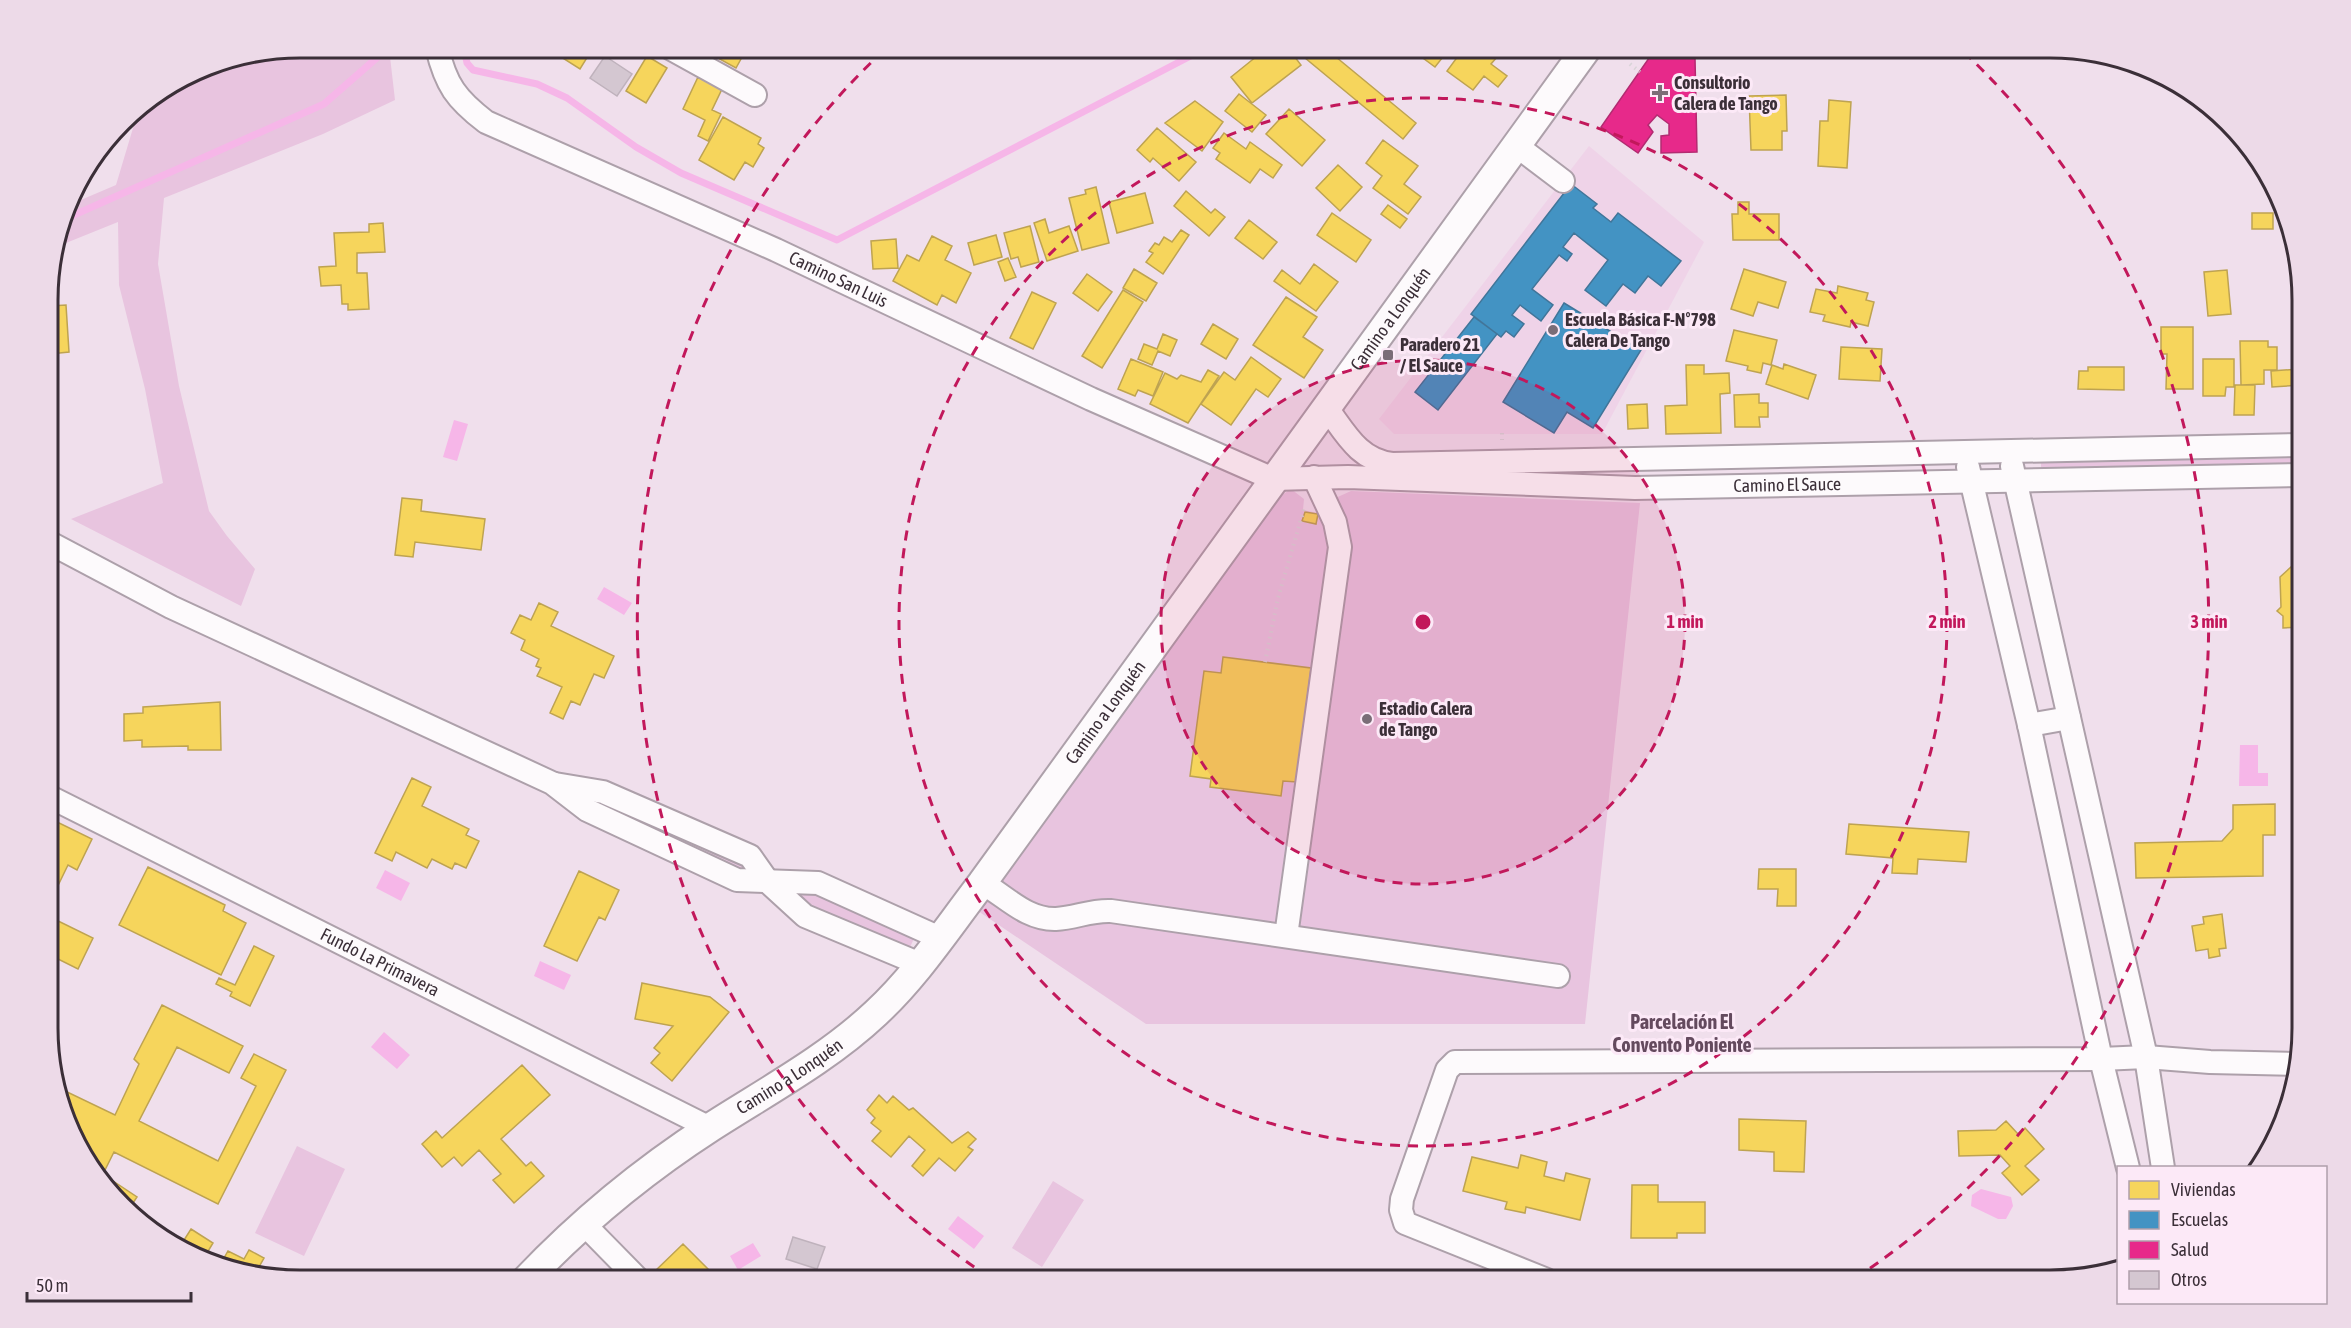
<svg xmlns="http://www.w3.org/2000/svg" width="2351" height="1328" viewBox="0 0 2351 1328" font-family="'Asap Condensed',sans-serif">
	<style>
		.built { fill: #efd3e8 }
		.green { fill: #e8c4df }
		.water { fill: #f6b6e8 }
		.homes { fill: #f6d55c; stroke: #bea351; stroke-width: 1.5 }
		.schools { fill: #4393c3; stroke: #417599; stroke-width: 1.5 }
		.health { fill: #e7298a; stroke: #b32b71; stroke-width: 1.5 }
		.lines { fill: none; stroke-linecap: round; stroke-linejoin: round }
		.stream { stroke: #f6b6e8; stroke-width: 7 }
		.building { fill: #d4c7d1; stroke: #bfb2bc; stroke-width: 1.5 }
		.minor-casing { stroke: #ada0aa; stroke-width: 26 }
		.major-casing { stroke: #ada0aa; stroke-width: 32 }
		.path { stroke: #d9d4d8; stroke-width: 4; stroke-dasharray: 1.5 4.5; stroke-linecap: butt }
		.minor { stroke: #fdfafc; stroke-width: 22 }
		.major { stroke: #fdfafc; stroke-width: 28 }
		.ring { fill: none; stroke: #c2185b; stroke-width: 3; stroke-dasharray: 10 8 }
		.poi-dot { fill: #7a6d77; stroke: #fce9f7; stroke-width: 2 }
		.labels { text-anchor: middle; stroke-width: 6; stroke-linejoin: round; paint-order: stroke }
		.poi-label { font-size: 18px; font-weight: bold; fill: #3b2f38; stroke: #fce9f7; text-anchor: start }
		.street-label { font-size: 18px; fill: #3b2f38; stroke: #fce9f7 }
		.neighbourhood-label { font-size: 20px; font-weight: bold; fill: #644a5e; stroke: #fce9f7 }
		.rim { fill: none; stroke: #3b2f38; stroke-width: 3 }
		.centre { fill: #c2185b; stroke: #fce9f7; stroke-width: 3 }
		.ring-label { font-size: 18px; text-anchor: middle; font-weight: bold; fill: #c2185b; stroke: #fce9f7; stroke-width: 6; stroke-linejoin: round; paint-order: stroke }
	</style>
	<rect width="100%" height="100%" fill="#f0dfec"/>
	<!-- built -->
	<path class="built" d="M1589,146l115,96 -102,192h-208l-15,-15z"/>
	<!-- green -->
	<path class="green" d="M301,48h88l6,52 -72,34 -159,64 -6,66 21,122 30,125 18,25 28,33 -14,37 -170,-87 92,-36 -18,-94 -26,-104 -1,-63 -62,25 13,-42 47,-20 23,-77 65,-41z
		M2302,458v11l-261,5v-12z
		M1291,489l13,10 -1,11 15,3 10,11 3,-24 20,-9 289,12 -55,521h-439l-168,-113 301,-414z
		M601,796l139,62 12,15 -18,-1 -140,-66z
		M783,887l34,2 99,45 -9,20 -99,-46z
		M297,1146l48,23 -41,87 -49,-23z
		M1053,1181l31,19 -42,67 -30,-19z"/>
	<!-- water -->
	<path class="water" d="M454,420l14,4 -11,37 -14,-4z
		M604,587l28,16 -8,12 -27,-16z
		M2240,745h18v28h10v13h-29z
		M385,870l25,13 -9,18 -25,-13z
		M540,961l31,14 -7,15 -30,-14z
		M384,1032l26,23 -13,14 -26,-22z
		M1981,1189l30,8 2,9 -7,13h-8l-27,-13 1,-11z
		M958,1216l26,20 -10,13 -26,-20z
		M753,1243l8,13 -23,14 -8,-14z"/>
	<!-- homes -->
	<path class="homes" d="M551,48h42l-13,21 -30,-19z
		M720,48h27l-11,20 -20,-11z
		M1267,48h21l13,17 -49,38 -21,-26z
		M1293,48h32l91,75 -13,16z
		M1431,48h19l-15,19 -12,-9z
		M1464,48h21l12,9 -6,7 16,12 -9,11 -14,-11 -11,14 -26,-19z
		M1750,48h28v5h-28z
		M647,56l20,12 -21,35 -20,-12z
		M698,77l24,12 -10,21 9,4 -13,27 -10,-5 7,-16 -22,-11z
		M1239,94l27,21 -14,17 -27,-21z
		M1786,95l1,36h-5v19h-31l-2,-54z
		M1829,100l22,2 -4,66 -29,-2 2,-45h8z
		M1195,101l28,21 -21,29 -37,-28z
		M1289,109l36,31 -23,26 -36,-32z
		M723,117l38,21 -3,6 6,4 -11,19 -8,-5 -11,18 -35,-20z
		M1157,128l39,34 -17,19 -26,-23 -3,4 -13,-12z
		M1224,133l22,16 4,-7 32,23 -9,13 -13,-9 -10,14 -34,-24 4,-6 -7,-5z
		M1383,140l35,26 -14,18 17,13 -13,17 -35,-26 9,-12 -16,-13z
		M1338,165l24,22 -22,24 -24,-23z
		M1096,187l13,56 -27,7 -13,-52 17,-4 -1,-4z
		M1186,191l25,22 4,-4 10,8 -16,19 -35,-30z
		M1145,193l8,30 -36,10 -8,-31z
		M1738,202h11v12h30v26h-46l-1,-26h6z
		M1388,205l19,14 -7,9 -19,-14z
		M1332,213l39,27 -15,22 -39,-27z
		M2252,213h21v16h-21z
		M1045,219l4,14 20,-7 9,25 -31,10 -13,-38z
		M1249,220l28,22 -14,17 -28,-21z
		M383,223l2,29 -28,1v20h10l2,36 -21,1v-6h-6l-1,-19 -20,1 -2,-19 17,-1 -2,-33 35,-1v-8z
		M1030,226l9,36 -18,5 -3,-10 -7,2 -7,-26z
		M1181,230l8,5 -26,39 -17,-12 7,-9 -4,-2 6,-8 4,2 5,-8 8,5z
		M996,235l6,22 -28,8 -6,-22z
		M932,236l20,10 -7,14 26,13 -15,30 -14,-8 -5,10 -44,-24 14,-26 12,6z
		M896,239l2,29 -25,1 -2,-28z
		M1008,258l8,19 -11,4 -7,-19z
		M1314,264l24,18 -22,29 -42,-30 8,-11 18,14z
		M1134,269l23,14 -11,18 -23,-13z
		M1744,269l42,13 -8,26 -20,-6 -5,14 -22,-7z
		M2227,270l4,44 -23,2 -4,-44z
		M1087,274l25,18 -14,19 -25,-18z
		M1838,286l30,7 -2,7 8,2 -6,24 -17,-4 -1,5 -27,-6 2,-6 -15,-3 6,-23 21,4z
		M1123,290l20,12 -41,66 -20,-12z
		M1032,292l24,11 -23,46 -23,-11z
		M1286,297l31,20 -14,20 20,13 -19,28 -51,-33z
		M66,305l3,47 -19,2v-48z
		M1213,324l25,15 -12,20 -25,-15z
		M2161,327h32v62h-27l1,-35h-6z
		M1734,330l43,10 -6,25 -8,-2 -2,10 -14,-3 1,-4 -22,-5z
		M1163,334l14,6 -7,16 -12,-5 -6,14 -14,-6 6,-15 13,5z
		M2240,341h28v6h9v23h-13v14l-23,1z
		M1841,347l41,2 -2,32 -41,-2z
		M1251,357l30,22 -13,18 -12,-8 -25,36 -30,-21 23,-32 11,8z
		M1131,359l32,13 -10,24 -15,-6 -3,6 -17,-7z
		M2203,359h31v28h-8l-1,9h-22z
		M1784,364l32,11 -8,24 -42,-15 6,-19 11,4z
		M1686,365h18v9l25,-1 1,20 -10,1 1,39 -55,1 -1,-28 22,-1z
		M2088,367h36v23l-46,-1 1,-18h9z
		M2300,369l1,16 -29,2 -1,-16z
		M1208,370l11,6 -31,47 -38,-19 15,-31 12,6 4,-4 20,7z
		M2235,385h20l-1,30h-20z
		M2296,387h6v30h-5z
		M1759,394v9h9v14h-9l1,10h-25l-1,-32z
		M1647,404l1,24 -20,1 -1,-24z
		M402,498l20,2 -1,11 64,8 -4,31 -66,-8 -2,15 -18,-2z
		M1305,512l13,2 -2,10 -14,-3z
		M2302,557v70l-19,1v-12l-6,-5 4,-4 -1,-30z
		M539,603l19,9 -7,14 63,30 -10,22 -10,-4 -14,31 -9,-4 -8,18 -13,-6 12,-26 -25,-11 4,-8 -5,-2 3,-7 -18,-9 4,-10 -14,-7 9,-18 11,5z
		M1223,657l88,11 -14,114 -14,-1 -2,15 -71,-9 1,-8 -21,-3 14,-105 17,2z
		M220,702l1,48h-33v-4l-46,1v-7l-18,1v-27l19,-1v-6z
		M412,778l19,9 -9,19 47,23 -3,6 13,6 -13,27 -11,-5 -3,6 -20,-10 -5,9 -31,-16 -4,9 -17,-8z
		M2275,804v31h-12v41l-127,2 -1,-35 87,-2 11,-12v-24z
		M55,821l37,18 -15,31 -9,-5 -18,37v-79z
		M1849,824l120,8 -3,30 -48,-3 -1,15 -25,-1 1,-15 -47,-4z
		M148,867l77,38 -2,6 23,12 -25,52 -102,-50z
		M1759,869h37v37h-19l1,-17h-20z
		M579,871l40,19 -14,30 -6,-3 -22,44 -33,-15z
		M2222,914l4,34 -7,1 1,7 -11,2 -1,-9 -12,2 -4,-25 12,-2 -1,-7z
		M50,917l43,21 -15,31 -28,-14z
		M254,946l20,10 -24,50 -20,-10 2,-4 -16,-8 3,-6 16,7z
		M642,983l68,14 19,15 -57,69 -21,-18 9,-10 -6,-5 19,-22 -38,-7z
		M162,1005l81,41 -14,27 -52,-26 -38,74 79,40 38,-75 -15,-8 13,-24 32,16 -68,134 -104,-52 -9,18 -17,-9 -27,-72 54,26 24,-51 -5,-5z
		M522,1065l28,30 -49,44 25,27 5,-4 13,14 -30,27 -21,-23 8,-6 -22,-24 -17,16 -8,-9 -12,10 -20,-23 14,-13 6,7z
		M879,1095l8,8 6,-7 16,14 4,-2 39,35 16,-11 8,7 -8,8 5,3 -18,21 -16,-13 -16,18 -11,-10 13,-16 -16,-14 -18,21 -19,-16 9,-10 -10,-8 4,-5 -8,-8z
		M1739,1119l67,2 -2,51 -30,-1v-19l-35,-2z
		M2006,1121l12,13 7,-6 19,21 -19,17 14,14 -17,15 -20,-22 8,-7 -10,-11 -41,1 -1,-25 38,-1z
		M1521,1155l26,7 -3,14 20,5 2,-8 24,6 -10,41 -54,-13 -1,6 -20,-4 2,-7 -44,-11 9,-34 46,11z
		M101,1173l36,24 -6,9 -32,-30z
		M1632,1185h26v17h47v31h-28v5h-46z
		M191,1229l22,14 -9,15 -25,-10z
		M683,1244l26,26 -11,10h-39l-6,-7z
		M249,1250l15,8 -9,16 -20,-3 -15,-6 8,-14 16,8z"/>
	<!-- schools -->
	<path class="schools" d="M1571,184l26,20 -4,4 18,14 7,-9 63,48 -20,25 -13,-10 -13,17 -12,-9 -17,22 -21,-16 23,-30 -34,-27 -11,14 9,7 -5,7 -8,-6 -27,34 21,16 -12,16 -21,-16 -8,10 12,9 -10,13 -8,-6 -5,6 -30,-23z
		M1564,303l77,47 -48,78 -26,-16 -13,21 -51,-31z
		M1474,317l23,17 -59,76 -23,-18z"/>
	<!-- health -->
	<path class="health" d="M1656,48h24l15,10 2,94 -36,1v-17l8,-1v-11l-12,-9 -9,10 5,7 -15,21 -37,-26z"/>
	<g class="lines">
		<!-- stream -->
		<path class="stream" d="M464,48l3,15 6,7 64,14 30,14 69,49 45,26 156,67 369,-192
			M65,219l259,-115 64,-56"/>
	</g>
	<!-- building -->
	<path class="building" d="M605,56l27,18 -15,22 -27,-18z
		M793,1237l32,10 -8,22 -31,-10z"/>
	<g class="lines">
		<defs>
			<g id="minor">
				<path id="s1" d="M437,48c9,37 19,51 49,74l290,128 315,149 182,80 75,-2 287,11 667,-13"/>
				<path d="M670,48l85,47"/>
				<path d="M1517,146l46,35"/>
				<path d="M1326,407c19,25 32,53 66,57l910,-19"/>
				<path d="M2012,466l134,591 17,111"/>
				<path d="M1968,467l61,258 72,334 27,109"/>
				<path d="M50,543l121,64 381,176 35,27 150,70 81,3 122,55"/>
				<path d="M2029,725l40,-7"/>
				<path d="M555,784l48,8 147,64 19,27 36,33 115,48"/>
				<path id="s2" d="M50,797l660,331"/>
				<path d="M982,883c24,13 44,37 74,36 20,-1 34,-9 55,-8l447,65"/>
				<path d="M1286,936l54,-389 -5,-25 -21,-45"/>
				<path d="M583,1223l56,57"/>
				<path d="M1547,1280l-142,-57 -4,-13 1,-11 45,-129 8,-8 646,-3 45,-2 64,5 86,2"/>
			</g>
			<g id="major">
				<path id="s3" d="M526,1280c56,-59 117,-109 185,-153 56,-36 116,-68 165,-114 41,-38 72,-86 106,-130l605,-835"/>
			</g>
		</defs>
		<!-- minor casing -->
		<use href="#minor" class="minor-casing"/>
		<!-- major casing -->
		<use href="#major" class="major-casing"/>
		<!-- path -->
		<path class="path" d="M1630,64l10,8
			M1502,433v7
			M1265,662l13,-64 26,-89"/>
		<!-- minor -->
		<use href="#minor" class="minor"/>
		<!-- major -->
		<use href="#major" class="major"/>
	</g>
	<!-- distance rings -->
	<circle cx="1423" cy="622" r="262" fill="#c2185b" fill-opacity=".12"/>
	<g class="ring">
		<circle cx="1423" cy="622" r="262"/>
		<circle cx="1423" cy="622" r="524"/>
		<path d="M989 1277A786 786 0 0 1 882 52M1964 52A786 786 0 0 1 1857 1277"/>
	</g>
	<!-- markers -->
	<g class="poi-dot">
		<path d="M1657 84h6v6h6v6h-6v6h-6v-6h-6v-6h6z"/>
		<circle cx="1553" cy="330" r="6"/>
		<rect x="1382" y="349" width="12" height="12" rx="3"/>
		<circle cx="1367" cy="719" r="6"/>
	</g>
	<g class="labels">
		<!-- poi labels -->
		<g class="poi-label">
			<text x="1674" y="89">Consultorio<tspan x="1674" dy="21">Calera de Tango</tspan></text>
			<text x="1565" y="326">Escuela Básica F-N°798<tspan x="1565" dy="21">Calera De Tango</tspan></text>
			<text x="1400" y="351">Paradero 21<tspan x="1400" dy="21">/ El Sauce</tspan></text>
			<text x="1379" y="715">Estadio Calera<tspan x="1379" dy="21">de Tango</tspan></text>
		</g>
		<!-- street labels -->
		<g class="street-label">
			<text dy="6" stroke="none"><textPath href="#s1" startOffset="477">Camino San Luis</textPath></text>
			<text dy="6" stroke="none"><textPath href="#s3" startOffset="1306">Camino a Lonquén</textPath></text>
			<text dy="6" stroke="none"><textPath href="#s1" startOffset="1470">Camino El Sauce</textPath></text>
			<text dy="6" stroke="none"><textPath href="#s3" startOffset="820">Camino a Lonquén</textPath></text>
			<text dy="6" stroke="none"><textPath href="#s2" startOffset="369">Fundo La Primavera</textPath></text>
			<text dy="6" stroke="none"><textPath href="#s3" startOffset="334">Camino a Lonquén</textPath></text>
		</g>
		<!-- neighbourhood labels -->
		<g class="neighbourhood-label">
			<text x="1682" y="1029">Parcelación El<tspan x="1682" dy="23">Convento Poniente</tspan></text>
		</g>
	</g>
	<!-- crop -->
	<path d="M0 0H2351V1328H0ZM300 58H2050A242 242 0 0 1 2292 300V1028A242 242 0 0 1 2050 1270H300A242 242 0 0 1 58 1028V300A242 242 0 0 1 300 58Z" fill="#eddae8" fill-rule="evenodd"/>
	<path class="rim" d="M300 58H2050A242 242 0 0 1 2292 300V1028A242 242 0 0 1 2050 1270H300A242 242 0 0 1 58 1028V300A242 242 0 0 1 300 58Z"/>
	<circle cx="1423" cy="622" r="9" class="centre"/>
	<g class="ring-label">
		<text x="1685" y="628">1 min</text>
		<text x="1947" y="628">2 min</text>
		<text x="2209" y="628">3 min</text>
	</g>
	<!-- legend -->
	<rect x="2117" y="1166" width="210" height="138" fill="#fce9f7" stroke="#af9fab" stroke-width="1.5"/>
	<rect x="2129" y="1181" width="30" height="18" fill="#f6d55c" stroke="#af9fab" stroke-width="1.5"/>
	<text x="2171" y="1196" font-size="18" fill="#3b2f38">Viviendas</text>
	<rect x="2129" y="1211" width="30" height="18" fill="#4393c3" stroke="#af9fab" stroke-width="1.5"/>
	<text x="2171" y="1226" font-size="18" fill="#3b2f38">Escuelas</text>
	<rect x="2129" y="1241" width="30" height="18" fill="#e7298a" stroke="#af9fab" stroke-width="1.5"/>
	<text x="2171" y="1256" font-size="18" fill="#3b2f38">Salud</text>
	<rect x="2129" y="1271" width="30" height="18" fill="#d4c7d1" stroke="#af9fab" stroke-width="1.5"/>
	<text x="2171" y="1286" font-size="18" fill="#3b2f38">Otros</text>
	<!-- scale -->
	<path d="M27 1292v9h164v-9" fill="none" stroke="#3b2f38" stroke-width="3"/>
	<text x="36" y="1292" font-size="18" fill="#3b2f38" stroke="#fce9f7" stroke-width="4.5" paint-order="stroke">50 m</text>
</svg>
